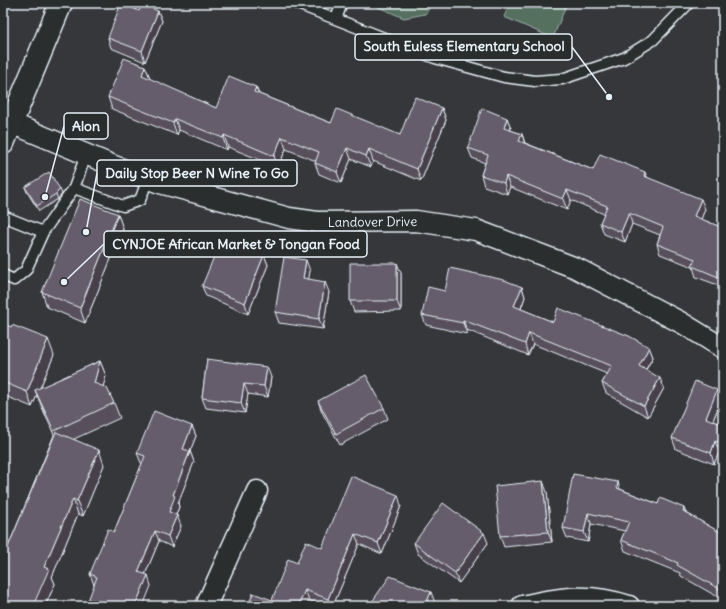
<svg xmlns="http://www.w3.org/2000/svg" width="726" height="609" viewBox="0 0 726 609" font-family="Delius,sans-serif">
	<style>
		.green { fill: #556f5e; stroke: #9eb0ab }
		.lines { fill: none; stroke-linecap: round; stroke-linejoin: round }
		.lane-casing { stroke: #e8f1f8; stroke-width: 13 }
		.street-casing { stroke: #e8f1f8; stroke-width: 23 }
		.secondary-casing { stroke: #e8f1f8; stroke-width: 25 }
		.lane { stroke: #2a2d2e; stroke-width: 10 }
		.street { stroke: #2a2d2e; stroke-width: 20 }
		.secondary { stroke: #2a2d2e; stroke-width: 22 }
		.wall { fill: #58505d; stroke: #e8f1f8 }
		.shaded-wall { fill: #47414c; stroke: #e8f1f8 }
		.building { fill: #665d6c; stroke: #e8f1f8 }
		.labels { text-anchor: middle; stroke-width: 3; stroke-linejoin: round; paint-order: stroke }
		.street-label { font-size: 13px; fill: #e8f1f8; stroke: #2a2d2e }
		.leader { fill: none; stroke: #e8f1f8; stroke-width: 1.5 }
		.callout-dot { fill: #e8f1f8; stroke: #2a2d2e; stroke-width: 1.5 }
		.callout { fill: #2a2d2e; stroke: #e8f1f8; stroke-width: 1.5 }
		.callout-label { font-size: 14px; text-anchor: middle; font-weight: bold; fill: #e8f1f8 }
	</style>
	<rect width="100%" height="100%" fill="#36373a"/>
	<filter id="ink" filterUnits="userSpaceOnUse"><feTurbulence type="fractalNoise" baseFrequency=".025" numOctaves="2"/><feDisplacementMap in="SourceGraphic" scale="8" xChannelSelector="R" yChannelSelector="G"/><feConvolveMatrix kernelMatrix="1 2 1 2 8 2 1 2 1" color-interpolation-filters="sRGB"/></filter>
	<g filter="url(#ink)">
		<!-- green -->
		<path class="green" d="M378,3h51v6l-4,5 -21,4 -26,-11z
			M510,3h57l-14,35 -49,-21z"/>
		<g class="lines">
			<defs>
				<path id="lane" d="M295,3l140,55 69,19 31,4 27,-2 62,-21 29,-18 36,-37
					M336,19l6,-16
					M74,188l49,18 17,-6 8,-21
					M3,216l40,16
					M3,275l11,5 12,-10 17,-38 31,-44 12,-33"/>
				<g id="street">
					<path id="s1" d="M11,123l103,43 46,17 129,35 28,4 99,-1 60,9 100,38 106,55 41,25"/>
					<path d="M206,606l51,-115"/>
					<path d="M522,606c40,-9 68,-13 107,0"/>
				</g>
				<path id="secondary" d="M3,143l58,-140"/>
			</defs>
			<!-- lane casing -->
			<use href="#lane" class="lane-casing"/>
			<!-- street casing -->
			<use href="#street" class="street-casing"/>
			<!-- secondary casing -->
			<use href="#secondary" class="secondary-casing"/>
			<!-- lane -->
			<use href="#lane" class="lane"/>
			<!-- street -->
			<use href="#street" class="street"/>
			<!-- secondary -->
			<use href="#secondary" class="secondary"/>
		</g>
		<!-- wall -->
		<path class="wall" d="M139,11h19l4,10 -17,41 -34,-14 -3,-10z
			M145,66l5,12 -1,1 67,29 40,-21 3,7 72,29 69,12 42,-27 4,12 -25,61 -48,-20 -2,6 -20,-8 -10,24 -22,-9 -4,-11 1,-2 -30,-12 -8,18 -50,-20 -1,3 -48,-20 -2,5 -65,-26 -4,-12z
			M507,118l4,10 -1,2 12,4 3,9 68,27 52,2 2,5 58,32 -4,10 22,9v59l-27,-10 -3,-10 -33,-13 -3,-10 3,-9 -28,-11 -7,18 -21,-8 -4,-11 4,-9 -33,-14 -4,10 -57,-23 -3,7 -23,-8 -3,-11 4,-12 -13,-5 -4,-10z
			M25,187l37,7 -4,5 -19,12 -12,-19z
			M118,214l5,15 -38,94 -38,-16 -5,-15z
			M264,255l4,10 -20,49 -42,-18 -4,-10z
			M310,271l-2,8 21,13 -6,37 -44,-6 -4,-11z
			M401,273v38l-47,1 -4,-11z
			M522,287l3,10 -4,12 32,13 96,25 4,10 -7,13 18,18 -16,29 -42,-24 -4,-10 5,-9 -74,-30 -5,11 -61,-25v4l-41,-9 -4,-10 23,-24z
			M3,323l51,32 -14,33 60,-27 6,15 -3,10 11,17 6,15 -46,21 30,26 -21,51 -5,-2 -26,63 3,7 -10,22h-42v-47l51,-124 -13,-30 -4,-10 -5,12 -29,-12z
			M207,359l64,18 -3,20 -20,-3 -3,19 -39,-5 -4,-10z
			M717,390l4,10 -8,21 10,4v28l-4,-1 -5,12 -38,-15 -4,-11z
			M318,401l66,7 4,11 -48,26 -18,-33z
			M192,426l4,10 -6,15 4,11 -16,41 1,4 -3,8 5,11 -9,21 -13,-6 -14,34 6,11 -57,-1 -4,-11 24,-42 28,-68 -1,-1 -4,-10z
			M620,489l38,15 26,4 2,5 37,21v66l-42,-24 -1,-3 -55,-22 -4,-11 4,-9 -34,-7 -3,18 -21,-4 -4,-10z
			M547,492l5,50 -48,5 -4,-11z
			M401,506l-19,48 -23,-10 -26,62h-10l-14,-6 -3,6h-58l24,-6 25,-37 25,-15z
			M414,543h74l-29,40 -41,-29z"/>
		<!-- shaded-wall -->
		<path class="shaded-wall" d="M158,11l4,10 -17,41 -3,-11z
			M145,66l5,12 -4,9 -4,-12z
			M256,87l4,11 -6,-6z
			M442,108l4,12 -25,61 -4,-12z
			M507,118l4,10 -4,10 -3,-10z
			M175,119l4,11 -2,5 -4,-12z
			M522,134l3,11 -6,-4z
			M224,135l4,12 -1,3 -4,-12z
			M282,137l4,12 -8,18 -4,-11z
			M347,148l4,11 -10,24 -4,-11z
			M369,149l4,12 -2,6 -5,-11z
			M506,176l4,11 -3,7 -3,-11z
			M60,189l2,5 -4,5 -2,-5z
			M567,190l4,10 -4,10 -4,-11z
			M701,199l4,10 -7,18 -4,-11z
			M629,213l3,11 -7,18 -4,-10z
			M118,214l5,15 -38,94 -5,-15z
			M264,255l4,10 -20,49 -3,-11z
			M306,260l4,11 -3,18 -4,-11z
			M397,263l4,10v38l-4,-10z
			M325,282l4,10 -6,37 -4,-10z
			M522,287l3,10 -7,19 -4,-10z
			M463,320l4,10v4l-4,-11z
			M529,333l4,11 -5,11 -3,-11z
			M48,339l6,16 -17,40 -2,-5 2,5 -5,12 -5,-15z
			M649,347l4,10 -11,19 -3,-10z
			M100,361l6,15 -6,22 -6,-15z
			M267,367l4,10 -3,20 -4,-11z
			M660,378l4,10 -16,29 -4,-11z
			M244,384l4,10 -3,19 -4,-10z
			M717,390l4,10 -11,28 -4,-10z
			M192,426l4,10 -9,23 -4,-10z
			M715,441l4,11 -5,12 -3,-11z
			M99,450l5,15 -21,51 -6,-15z
			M190,451l4,11 -16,41 1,4 -6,15 -4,-10 4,-17z
			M543,481l4,11 5,50 -4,-10z
			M618,482l3,11 -4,-5z
			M398,495l3,11 -19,48 -4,-11z
			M73,499l5,15 -26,63 3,7 -10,22h-12l11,-39z
			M588,513l3,11 -3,18 -4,-10z
			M177,515l4,11 -9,21 -4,-11z
			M155,531l4,10 -17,41 -4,-10z
			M484,533l4,10 -29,40 -4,-10z
			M355,534l4,10 -26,62h-2l-3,-7z
			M148,575l3,11 -8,20h-8z
			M305,590l4,10 -3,6h-8z
			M431,592l4,11 -2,3h-8z"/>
		<!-- building -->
		<path class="building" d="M121,3l18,8 3,-7 16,7 -16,40 -34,-13z
			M124,58l21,8 -3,9 74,33 13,-32 27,11 -2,5 77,31 6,-14 63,26 15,-38 27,11 -25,61 -48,-20 -3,7 -19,-8 -10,24 -22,-9 4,-11 -37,-15 -8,19 -50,-21 -1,3 -48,-19 -2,4 -65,-26z
			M482,108l25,10 -3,10 18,6 -3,7 74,29 7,-16 45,18 -1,4 57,23 -7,17 29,12v51l-31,-13 3,-7 -38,-15 6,-17 -34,-14 -8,19 -21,-9 7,-17 -40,-16 -4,9 -57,-23 -2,7 -23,-8 7,-20 -20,-7z
			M49,172l11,17 -4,5 -19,12 -12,-19z
			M80,199l38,15 -38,94 -38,-16z
			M222,237l42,18 -19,48 -43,-17z
			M284,257l22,3 -3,18 22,4 -6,37 -44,-7z
			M350,263h47v38h-47z
			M450,268l54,12 18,7 -8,19 39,16 5,-14 71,28 20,11 -10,19 21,12 -16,28 -42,-23 10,-17 -83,-33 -4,11 -62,-24v3l-41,-8 6,-28 17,4z
			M3,323l8,4 1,-2 36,14 -21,53 -24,-10z
			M207,359l60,8 -3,19 -20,-2 -3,19 -39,-5z
			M100,361l-6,22 13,5 7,15 -60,28 -19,-41z
			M366,375l18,33 -48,26 -18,-33z
			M695,381l22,9 -11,28 17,7v19l-8,-3 -4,12 -39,-15z
			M154,411l38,15 -9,23 7,2 -17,44 2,1 -6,16 8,3 -9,21 -13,-5 -17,41 10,3 -13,31h-49l11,-29 -7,-3 18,-45 6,3 31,-76 -8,-3z
			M56,432l43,18 -22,51 -4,-2 -29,68 5,2 -16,37h-25l-5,-2v-45z
			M573,474l45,8 -1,6 41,16 2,-6 24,10 -1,3 40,23v57l-46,-26 1,-2 -57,-23 8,-18 -41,-9 -4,19 -21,-4z
			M351,476l47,19 -20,48 -23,-9 -27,65 -23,-9 -7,16h-50l5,-13 19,7 16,-41 9,4 9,-22 16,7z
			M543,481l5,51 -48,4 -5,-50z
			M443,503l41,30 -29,40 -41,-30z
			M390,576l41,16 -6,14h-56z"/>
	</g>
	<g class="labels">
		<!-- street labels -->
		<g class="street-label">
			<text dy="5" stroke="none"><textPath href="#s1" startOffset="378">Landover Drive</textPath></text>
		</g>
	</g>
	<!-- callouts -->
	<path class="leader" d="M609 97L572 47M45 197L64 126M86 232L97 173M64 282L104 244"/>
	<g class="callout-dot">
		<circle cx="609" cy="97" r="4"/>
		<circle cx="45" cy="197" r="4"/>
		<circle cx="86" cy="232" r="4"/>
		<circle cx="64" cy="282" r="4"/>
	</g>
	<g class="callout">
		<rect x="355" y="34" width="217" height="26" rx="4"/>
		<rect x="64" y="113" width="44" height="26" rx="4"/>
		<rect x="97" y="160" width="200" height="26" rx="4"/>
		<rect x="104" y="231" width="263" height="26" rx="4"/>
	</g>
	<g class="callout-label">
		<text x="464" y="51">South Euless Elementary School</text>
		<text x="86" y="131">Alon</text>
		<text x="197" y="178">Daily Stop Beer N Wine To Go</text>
		<text x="236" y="249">CYNJOE African Market &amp; Tongan Food</text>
	</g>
	<!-- margin -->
	<rect width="726" height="609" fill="none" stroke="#2a2d2e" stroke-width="16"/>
	<rect x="8" y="8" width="710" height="593" fill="none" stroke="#e8f1f8" stroke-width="1.5" filter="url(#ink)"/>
</svg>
